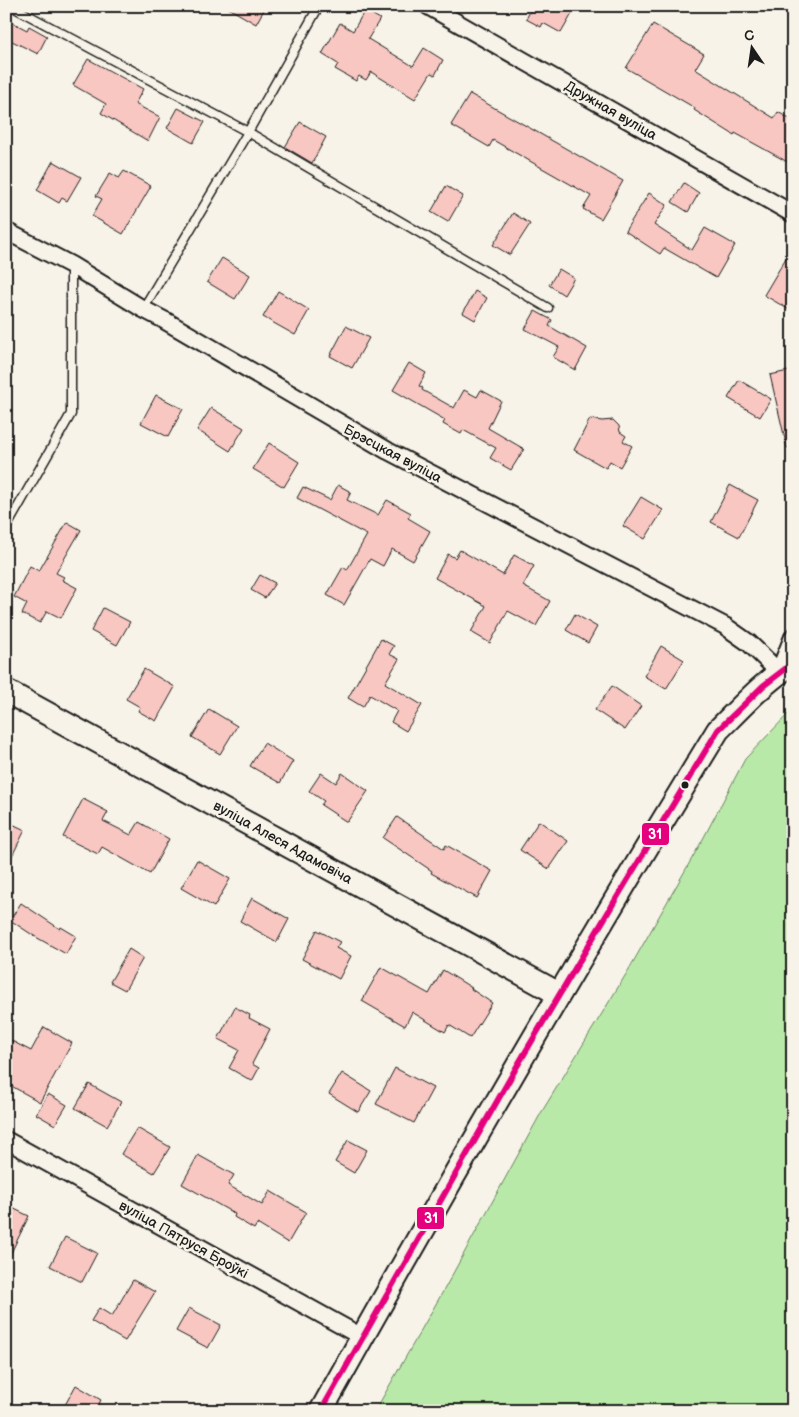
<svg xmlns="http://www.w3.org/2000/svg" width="799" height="1417" viewBox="0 0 799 1417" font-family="'Balsamiq Sans',sans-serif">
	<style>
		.green { fill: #b9e9a8; stroke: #6a8262 }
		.building { fill: #f8c7c2; stroke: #1c1c1c }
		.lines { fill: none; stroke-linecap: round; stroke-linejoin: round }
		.lane-casing { stroke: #1c1c1c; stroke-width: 11 }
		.street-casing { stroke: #1c1c1c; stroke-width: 20 }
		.secondary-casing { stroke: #1c1c1c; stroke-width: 26 }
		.lane { stroke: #f7f3e8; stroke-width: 8 }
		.street { stroke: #f7f3e8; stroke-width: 16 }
		.secondary { stroke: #f7f3e8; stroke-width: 22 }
		.bus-1-casing { stroke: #f7f3e8; stroke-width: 10 }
		.bus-1 { stroke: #e5007d; stroke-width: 6 }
		.bus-dot { fill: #1c1c1c; stroke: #f7f3e8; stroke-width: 2 }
		.labels { text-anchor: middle; stroke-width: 5; stroke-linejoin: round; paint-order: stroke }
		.street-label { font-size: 14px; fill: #1c1c1c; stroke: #f7f3e8 }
		.line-badge { stroke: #f7f3e8; stroke-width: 2 }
		.badge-label { font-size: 14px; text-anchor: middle; font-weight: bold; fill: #fff }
	</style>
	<rect width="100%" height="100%" fill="#f7f3e8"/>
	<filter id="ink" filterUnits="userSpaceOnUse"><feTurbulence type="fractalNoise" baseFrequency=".02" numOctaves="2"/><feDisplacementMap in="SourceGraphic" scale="10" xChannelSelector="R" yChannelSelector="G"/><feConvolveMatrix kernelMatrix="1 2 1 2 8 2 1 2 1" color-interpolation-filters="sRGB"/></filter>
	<g filter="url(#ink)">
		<!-- green -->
		<path class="green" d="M793,709v702h-418l70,-123 96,-175 87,-142 75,-132 42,-80z"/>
		<!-- building -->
		<path class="building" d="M225,6h41l-10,18z
			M533,6h30l10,6 -12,21 -18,-10 -2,4 -15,-8z
			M365,10l15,9 -12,20 45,27 11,-18 19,12 -8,15 -4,-2 -16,26 -44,-27 -5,8 -7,-4 -3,5 -21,-12 3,-5 -16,-10 18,-31 13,8z
			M6,19l21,11 2,-4 18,10 -9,18 -32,-16z
			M653,24l51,30 -9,15 79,49 4,-6 15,9v44l-58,-32 -1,2 -40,-25 1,-2 -69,-40z
			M88,59l55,30 -8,15 25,13 -12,24 -47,-28 5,-9 -33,-19z
			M470,94l153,87 -22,38 -18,-10 8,-13 -98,-56 -4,7 -38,-22z
			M178,108l27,14 -12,21 -26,-15z
			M300,122l26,15 -14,26 -27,-16z
			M53,161l28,16 -14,24 -5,-3 -3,5 -22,-13z
			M124,171l27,15 -28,48 -31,-18 10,-17 -6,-3 14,-23 9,5z
			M684,183l15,10 -11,19 -16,-10z
			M446,186l17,10 -15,26 -17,-10z
			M649,193l18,12 -13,20 38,25 13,-22 30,17 -19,33 -52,-30 -4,6 -35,-23z
			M513,213l17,11 -20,31 -17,-10z
			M793,246v66l-29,-17z
			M222,258l28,17 -15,24 -28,-17z
			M559,269l15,9 -10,17 -15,-10z
			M278,291l31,19 -14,25 -32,-18z
			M475,291l12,7 -12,22 -12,-7z
			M535,311l17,9 -3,6 38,22 -12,22 -22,-13 6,-10 -34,-18z
			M346,326l23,12 -17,30 -22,-12z
			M409,363l17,10 -7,13 4,2 -1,2 32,18 10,-18 13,7 4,-7 20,11 -13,27 36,21 -13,21 -21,-12 6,-10 -33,-18 -2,4 -18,-10 2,-4 -52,-30z
			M793,370v77l-6,1 -17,-73z
			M739,380l32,19 -11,18 -32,-19z
			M156,395l27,14 -15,28 -27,-14z
			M211,408l33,20 -14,23 -33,-21z
			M590,419l12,2 11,-1 6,6 1,6 6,4 -3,5 9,5 -12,21 -10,-6 -4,7 -32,-18z
			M269,443l30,19 -15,25 -31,-18z
			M338,485l13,7 -4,8 31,15 9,-15 24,13 -3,5 22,13 -17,30 -21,-12 -9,17 -13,-7 -26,46 -17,-10 16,-28 4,3 20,-35 -70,-37 6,-11 27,13z
			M730,485l28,15 -19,37 -28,-15z
			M641,497l22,13 -18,29 -22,-13z
			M67,522l14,8 -25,43 8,4 -2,3 15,8 -16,30 -14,-7 -7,12 -18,-9 5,-10 -13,-7 16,-31 9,5z
			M460,550l43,25 11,-20 20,11 -11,20 27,15 -14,25 -28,-15 -18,32 -19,-11 15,-26 -51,-28 13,-24 7,4z
			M260,575l15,8 -10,15 -14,-8z
			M103,608l27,14 -13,23 -26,-14z
			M575,614l22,13 -9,16 -22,-13z
			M381,639l13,7 -5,8 10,5 -14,24 37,22 -16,26 -15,-9 6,-11 -27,-16 -7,12 -15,-9z
			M661,646l23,14 -18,29 -22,-13z
			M144,669l31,18 -19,34 -18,-10 2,-4 -14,-8z
			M612,686l29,20 -16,24 -30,-20z
			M209,709l28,17 -17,28 -28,-17z
			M264,743l29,18 -13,22 -30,-17z
			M321,773l15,10 6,-10 26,18 -21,31 -26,-17 3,-4 -15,-10z
			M83,799l25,13 -5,9 28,14 8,-13 30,17 -19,35 -48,-27 -4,7 -35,-17z
			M397,817l47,32 2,-4 46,26 -15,27 -46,-25 1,-2 -49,-33z
			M6,821l19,9 -19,38z
			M539,821l29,20 -19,28 -29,-19z
			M197,860l33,19 -16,28 -33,-19z
			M252,898l37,21 -12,23 -37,-21z
			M21,903l39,26 1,-2 15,9 -10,18 -32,-18 -24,-16z
			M317,930l23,12 -4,6 15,8 -12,23 -37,-20z
			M129,949l14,9 -18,32 -15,-8z
			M381,967l48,27 14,-24 29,18 -1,1 21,14 -22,35 -21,-13 -4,7 -33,-20 -7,14 -43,-25z
			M235,1007l15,8 -1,3 21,11 -18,35 7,4 -7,13 -23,-13 10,-18 -21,-11z
			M44,1027l28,16 -32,59 -34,-19v-45l25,13z
			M395,1068l38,20 -19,35 -38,-19z
			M342,1073l29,18 -13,21 -29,-18z
			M89,1084l32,18 -14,24 -32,-18z
			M48,1094l19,11 -12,20 -19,-11z
			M137,1128l33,19 -16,26 -33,-19z
			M348,1140l19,10 -13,23 -19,-11z
			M198,1155l36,20 -6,10 34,20 8,-14 36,21 -18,31 -31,-19 -3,5 -20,-12 1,-3 -53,-30z
			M6,1205l23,11 -23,47z
			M65,1237l32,16 -15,29 -32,-16z
			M133,1280l22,12 -30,49 -34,-20 8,-13 13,8z
			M189,1308l32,17 -13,23 -32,-17z
			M76,1385l25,15 -6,11h-20l-10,-6z"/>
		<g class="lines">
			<defs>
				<path id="lane" d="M11,6l237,126 300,176
					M143,309l105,-177 71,-126
					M6,528l65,-114v-149"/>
				<path id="street" d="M428,6l365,208
					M6,231l65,34 72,44 21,11 224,131 337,175 24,17 30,29 14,-35
					M6,1140l356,197"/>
				<path id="secondary" d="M6,691l553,303
					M321,1411c128,-230 260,-457 397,-681 24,-24 47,-49 75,-67"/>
			</defs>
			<!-- lane casing -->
			<use href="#lane" class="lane-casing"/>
			<!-- street casing -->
			<use href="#street" class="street-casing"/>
			<!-- secondary casing -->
			<use href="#secondary" class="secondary-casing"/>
			<!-- lane -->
			<use href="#lane" class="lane"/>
			<!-- street -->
			<use href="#street" class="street"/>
			<!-- secondary -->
			<use href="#secondary" class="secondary"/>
			<defs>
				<path id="bus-1" d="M321,1411l195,-343 100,-169 102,-169 45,-44 30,-23"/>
			</defs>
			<!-- bus-1 casing -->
			<use href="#bus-1" class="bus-1-casing"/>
			<!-- bus-1 -->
			<use href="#bus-1" class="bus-1"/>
		</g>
	</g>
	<!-- markers -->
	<circle class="bus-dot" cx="685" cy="785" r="4.5"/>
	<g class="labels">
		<!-- street labels -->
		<g class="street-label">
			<text transform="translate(611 110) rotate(30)" y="5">Дружная вуліца</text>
			<text transform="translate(393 453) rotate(28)" y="5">Брэсцкая вуліца</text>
			<text transform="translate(283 842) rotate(29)" y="5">вуліца Алеся Адамовіча</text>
			<text transform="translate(184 1239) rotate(29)" y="5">вуліца Пятруся Броўкі</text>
		</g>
	</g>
	<g class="line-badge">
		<rect x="641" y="822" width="29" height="24" rx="5" fill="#e5007d"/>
		<rect x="416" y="1206" width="29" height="24" rx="5" fill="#e5007d"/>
	</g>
	<g class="badge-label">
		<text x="655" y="839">31</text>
		<text x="431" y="1223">31</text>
	</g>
	<!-- margin -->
	<rect width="799" height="1417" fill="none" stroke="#f7f3e8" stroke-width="25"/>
	<rect x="12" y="12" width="774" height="1392" fill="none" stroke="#1c1c1c" stroke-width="2" filter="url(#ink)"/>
	<!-- north arrow -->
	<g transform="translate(752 48) rotate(347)" stroke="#f7f3e8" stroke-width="4" paint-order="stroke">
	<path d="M0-4L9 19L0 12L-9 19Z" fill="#1c1c1c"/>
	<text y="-8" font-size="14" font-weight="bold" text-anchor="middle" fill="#1c1c1c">С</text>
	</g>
</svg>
